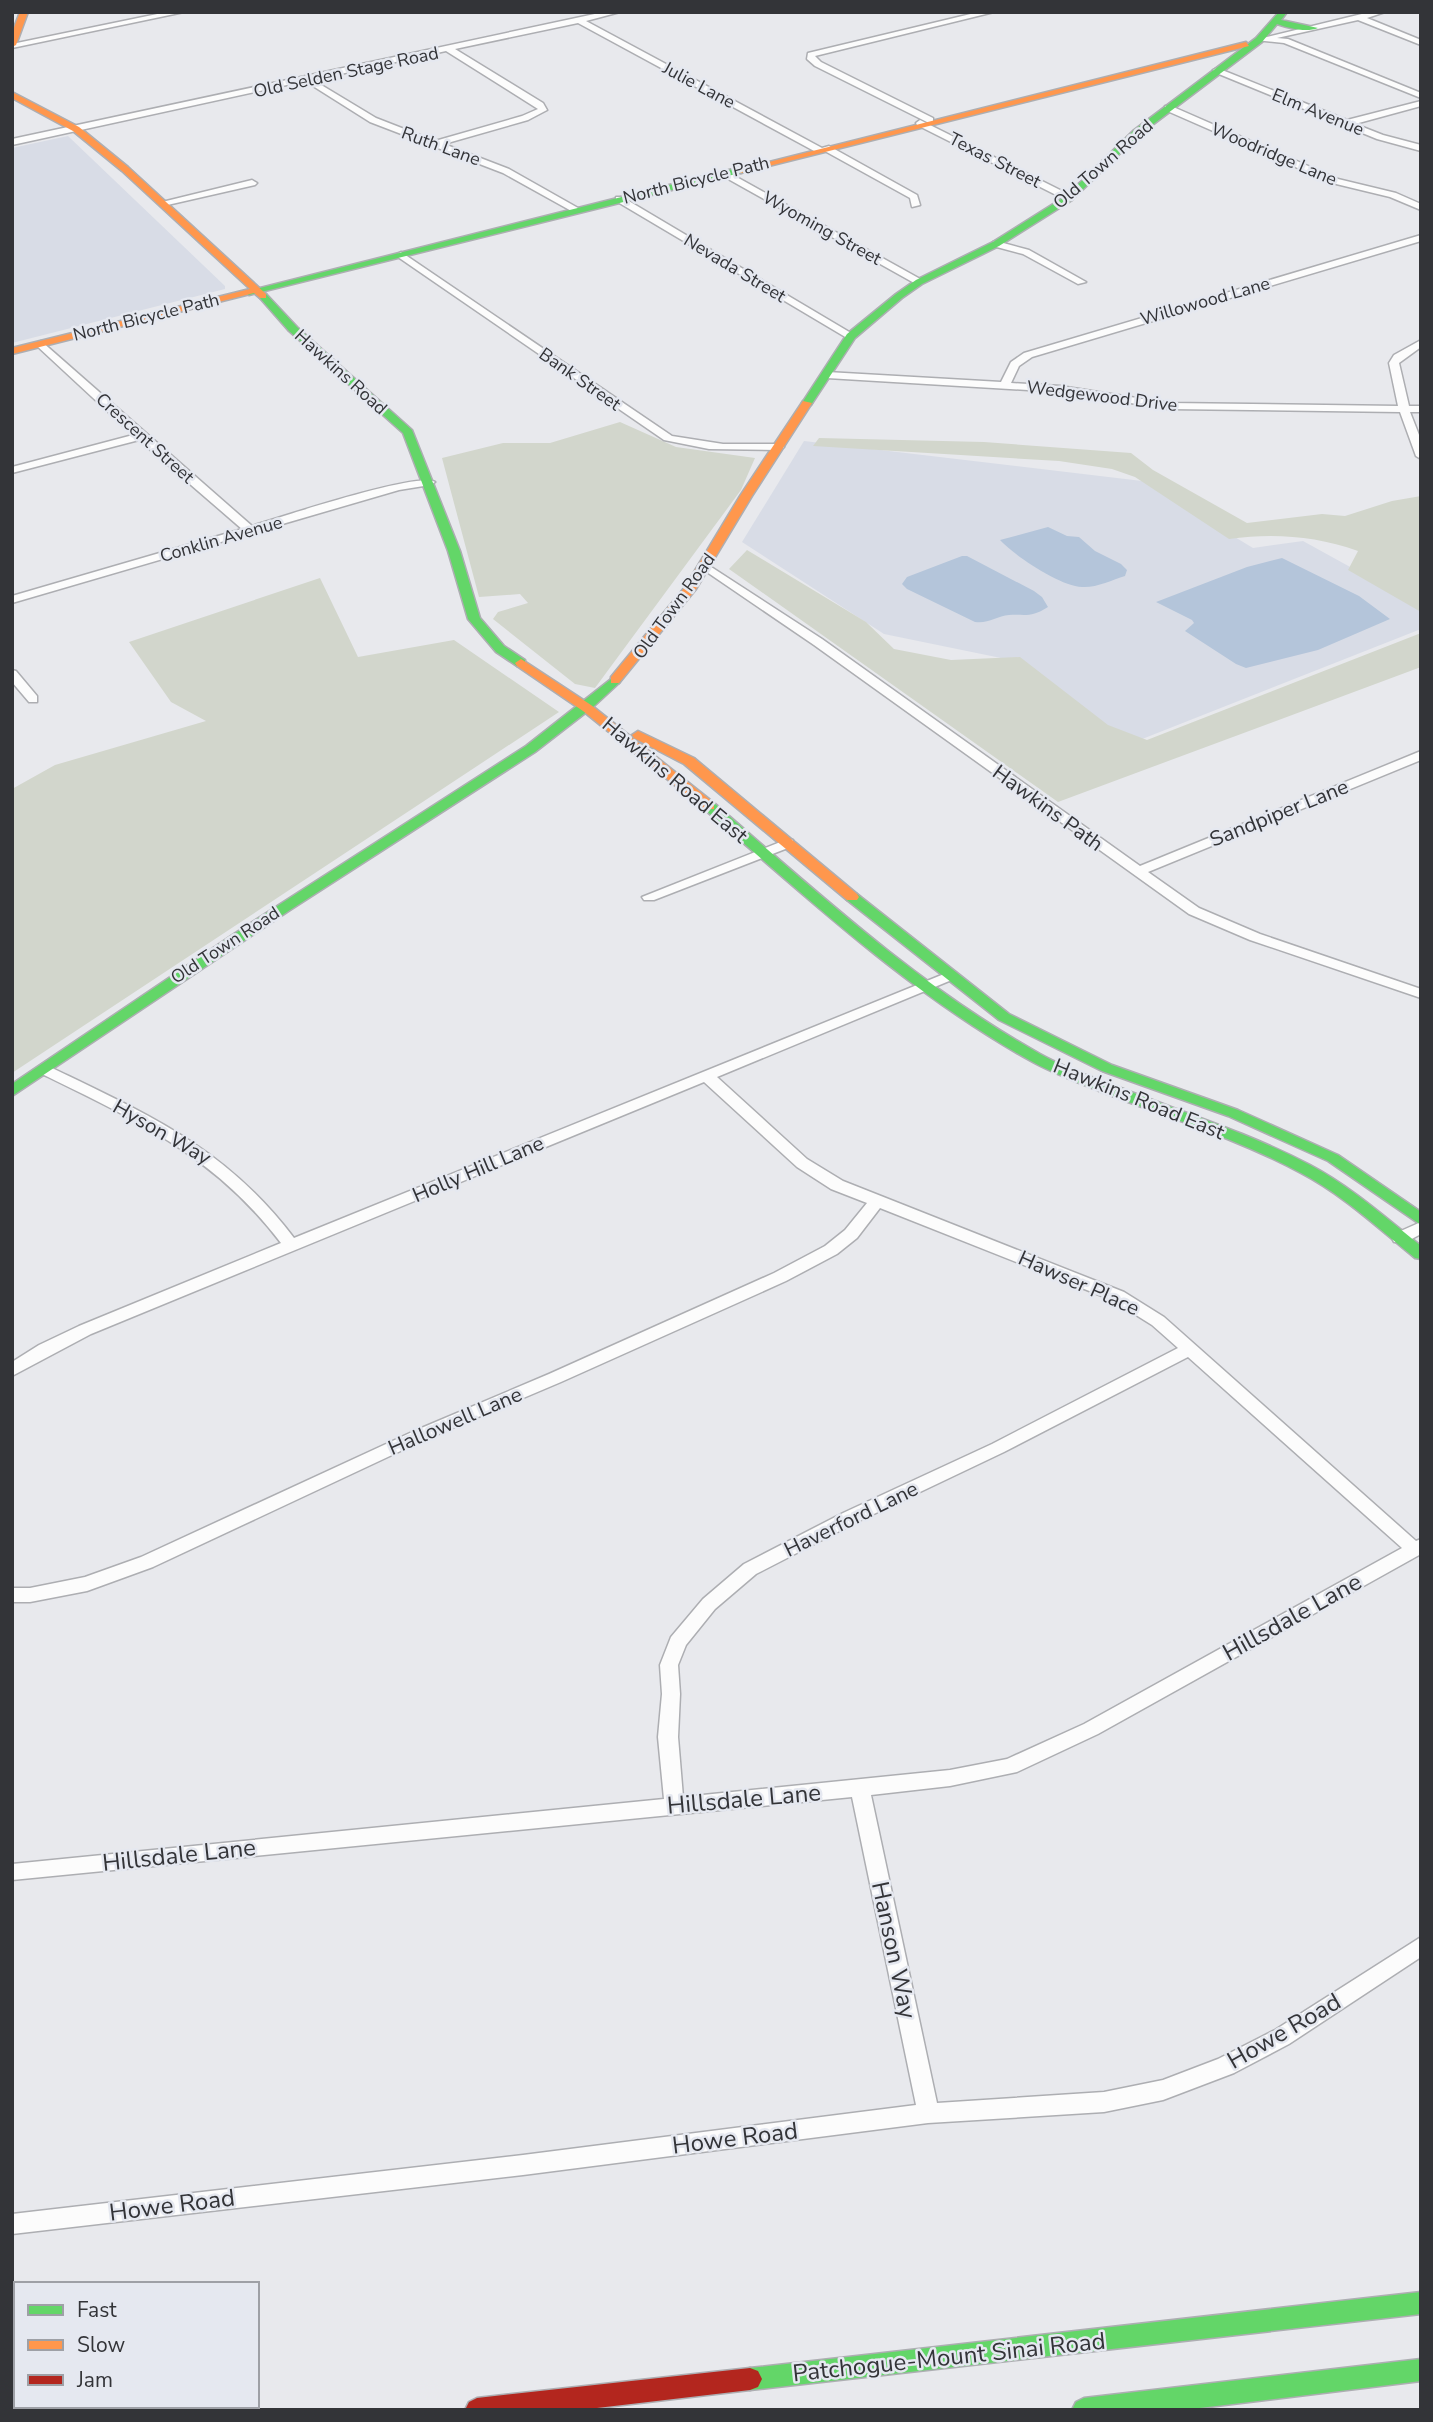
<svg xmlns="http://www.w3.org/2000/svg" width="1433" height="2422" viewBox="0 0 1433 2422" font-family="'Nunito Sans',sans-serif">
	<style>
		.built { fill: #d8dce6 }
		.green { fill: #d2d6cc }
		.water { fill: #b4c5da }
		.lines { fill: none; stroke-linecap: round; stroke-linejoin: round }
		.street-casing { stroke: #adaeb2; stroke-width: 3 }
		.fast-casing { stroke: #adaeb2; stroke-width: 3 }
		.slow-casing { stroke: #adaeb2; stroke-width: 3 }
		.jam-casing { stroke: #adaeb2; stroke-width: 3 }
		.street { fill: #fcfcfc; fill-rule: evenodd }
		.fast { fill: #63d668; fill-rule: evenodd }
		.slow { fill: #ff974d; fill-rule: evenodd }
		.jam { fill: #b3261e; fill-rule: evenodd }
		.labels { text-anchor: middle; stroke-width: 5; stroke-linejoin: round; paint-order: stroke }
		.far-street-label { font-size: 18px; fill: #333438; stroke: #e5e8f0 }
		.street-label { font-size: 21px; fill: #333438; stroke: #e5e8f0 }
		.near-street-label { font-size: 24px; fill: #333438; stroke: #e5e8f0 }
	</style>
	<rect width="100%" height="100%" fill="#e8e9ed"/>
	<!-- built -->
	<path class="built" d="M68,136l157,150v3l-213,54v-195z
		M804,441l338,40 111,67 50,-7 118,65v23l-294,116 -106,-83 -137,-28 -142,-92z"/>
	<!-- green -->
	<path class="green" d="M620,422l56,25 79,11 -14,32 -146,198 -20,-4 -82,-65 5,-7 30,-9 -8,-9 -41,3 -37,-139 61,-15h47z
		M819,438l165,4 147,11 22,17 94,53 75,-9 23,2 47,-15 29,-5v116l-73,-42 10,-19c-43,-15 -84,-18 -129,-12l-94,-62 -23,-8 -53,-8 -246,-15z
		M747,550l119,72 28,27 57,11 69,-3 88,68 39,15 274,-107v34l-363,135 -329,-233z
		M320,578l38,79 96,-17 105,72 -547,361v-284l43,-24 151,-44 -35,-19 -42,-60z"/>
	<!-- water -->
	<path class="water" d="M1048,527l19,9 12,1 16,14 26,13 6,6 -2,6c-13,4 -29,12 -43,11 -22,-1 -67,-31 -82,-47z
		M962,556h5l67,35 8,6 6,10c-17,11 -22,7 -39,8 -12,1 -21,9 -34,7l-68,-33 -5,-5 5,-7z
		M1282,558l77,38 31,23 -72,31 -72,18 -10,-4 -51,-33 9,-8 -2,-3 -36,-18 91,-35z"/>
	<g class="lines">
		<defs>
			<path id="street" d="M167,12h17l-172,36v-4z
				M604,12h16l-34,9 236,127 7,-2 88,49 3,10 -8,2 -2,-9 -87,-48 -7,2 -238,-129 -123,26 88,54 4,7 -19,10 -84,24 65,25 69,39v4l-3,1 -72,-40 -133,-51 -65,-41 -293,64v-6zM446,51l92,58 -16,7 -87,25 -59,-23 -63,-38z
				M979,12h15l-179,44 6,6 112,56v4h-6l-112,-56 -8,-7 1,-6z
				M1370,12h15l-18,6 54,22v5l-63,-25 -81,18 11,1 133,54v5l-137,-55 -29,-3z
				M1217,68l130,52 74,-19v5l-66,18 28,11 38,10v6l-44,-12 -163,-67 -1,-2z
				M1165,106h6l167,73 58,14 25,11v6l-31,-13 -58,-14 -167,-73z
				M920,120l152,76 2,2 -8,2 -149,-75 -1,-2z
				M724,170l198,110 2,2 -8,2 -195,-109v-4z
				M252,180l5,3 -2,2 -92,21 -5,-3z
				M616,197h6l234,139 -9,2 -231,-137z
				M1421,235v6l-389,116 -13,9 -8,17 49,3 109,17 229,3 -9,-43 5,-8 27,-15v7l-22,16 10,43h12v6h-11l11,28v19l-5,-3 -16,-44 -231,-3 -109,-17 -233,-14 -5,-3 5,-3 174,10 10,-20 13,-9z
				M996,241l33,9 57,32 -8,2 -55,-30 -30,-8v-4z
				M401,252l271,184 51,8h56l5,3 -5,3 -70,-1 -45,-9 -266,-183 -2,-2z
				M41,341l211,185c26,-8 168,-55 183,-44l-5,3 -31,5 -387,113v-7l230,-67 -103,-89 -127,33v-6l121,-32 -96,-89 -1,-2z
				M705,563l117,76 318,227 281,-115v9l-273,112 51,36 61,26 161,55v9l-171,-58 -61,-26 -375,-269 -113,-77v-4z
				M12,670l4,1 21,25v6h-8l-17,-20z
				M788,839l5,1v6l-139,54h-10l-2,-3z
				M949,972l7,4 -2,3 -237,98 90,82 36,22 281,111 40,25 252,224 5,-2v15l-323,180 -81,38 -67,14 -79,9 66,308 167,-11 59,-12 55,-21 57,-29 146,-93v20l-132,87 -55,29 -71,27 -59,12 -176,11 -405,52 -511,59v-20l511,-59 393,-50 -64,-308 -840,83v-16l652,-65 -6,-62 4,-43 -2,-29 11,-28 32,-38 41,-35 99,-51 149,-69 186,-96 -26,-23 -40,-25 -232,-92 -23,30 -20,16 -51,27 -225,101 -137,58 -271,127 -66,24 -57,11h-18v-14h18l55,-11 56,-20 271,-125 137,-58 225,-101 51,-27 20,-16 22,-27 -36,-14 -34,-22 -93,-85 -613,252 -79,42v-14l27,-17 40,-19 202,-83c-66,-87 -145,-123 -241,-170l-2,-3 2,-3h10c99,48 176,81 244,171zM1188,1357l214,191 -318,176 -77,35 -57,11 -267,27 -5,-60 2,-43 -2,-29 8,-20 29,-36 41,-35 99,-51 149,-71z
				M1421,1222v12l-15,8h-12l-2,-4 2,-4z"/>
			<path id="fast" d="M1279,12h8l-6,8 37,8c-12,5 -29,0 -41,-4l-15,18 -123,93 -67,65 -73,46 -77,38 -20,14 -47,40 -44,67h-8l-1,-2 45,-69 49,-40 20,-14 77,-38 73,-46 67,-65 123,-93z
				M741,167l3,1v4l-495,123 -5,-3z
				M260,294h6l31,33 115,103 48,121 20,67 24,28 21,14v6h-8l-21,-14 -28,-33 -20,-68 -45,-118 -114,-102 -29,-33z
				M615,676l6,4 -2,3 -26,24 -58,45 -245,158 -278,186v-12l222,-150 292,-188z
				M709,802l5,1c104,90 206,184 326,251 25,14 52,23 78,33 64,25 131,46 192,78 40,21 75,52 111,81v13l-6,-1c-37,-30 -72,-63 -114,-85 -63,-34 -131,-55 -197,-80 -24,-10 -50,-19 -73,-32 -121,-67 -223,-163 -327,-252v-6z
				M852,893l5,1 152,120 103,51 126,45 100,45 83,57v13l-93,-64 -100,-45 -126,-45 -103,-51 -152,-120 -2,-3 2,-3z
				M1421,2292v22l-671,76 -8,-3 -4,-8 4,-8 8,-3z
				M1421,2359v22l-238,29h-111l4,-8 8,-4z"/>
			<path id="slow" d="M20,12h8l-12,33 -4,2v-14z
				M1246,42l3,4 -508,127 -4,-3z
				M12,92l67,35 49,40 138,127v4h-6l-6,-5 -242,61v-6l238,-59 -128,-118 -49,-40 -61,-33z
				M803,401l9,2 -60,93 -56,93 -77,94h-8v-6l74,-90 55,-91z
				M521,659l70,46 123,98v6h-10l-121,-98 -66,-45 -2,-3z
				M638,731l56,27 163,136 2,3 -2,3h-10l-163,-136 -50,-26 -2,-3z"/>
			<path id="jam" d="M750,2368l8,3 4,8 -4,8 -8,3 -170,20h-115l4,-8 8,-4z"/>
		</defs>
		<!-- street casing -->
		<use href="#street" class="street-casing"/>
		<!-- fast casing -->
		<use href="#fast" class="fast-casing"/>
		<!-- slow casing -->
		<use href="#slow" class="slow-casing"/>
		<!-- jam casing -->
		<use href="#jam" class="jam-casing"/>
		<!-- street -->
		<use href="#street" class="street"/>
		<!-- fast -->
		<use href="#fast" class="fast"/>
		<!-- slow -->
		<use href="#slow" class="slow"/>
		<!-- jam -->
		<use href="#jam" class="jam"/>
	</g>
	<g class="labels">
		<!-- far-street labels -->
		<g class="far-street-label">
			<text transform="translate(346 72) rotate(-12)" y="6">Old Selden Stage Road</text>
			<text transform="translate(699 85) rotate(28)" y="6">Julie Lane</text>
			<text transform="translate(1318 112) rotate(22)" y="6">Elm Avenue</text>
			<text transform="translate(441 146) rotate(20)" y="6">Ruth Lane</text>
			<text transform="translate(1274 154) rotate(23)" y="6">Woodridge Lane</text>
			<text transform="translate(995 160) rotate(27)" y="6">Texas Street</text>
			<text transform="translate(1103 164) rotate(-41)" y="6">Old Town Road</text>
			<text transform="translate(696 180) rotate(-14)" y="6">North Bicycle Path</text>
			<text transform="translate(822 228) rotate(29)" y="6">Wyoming Street</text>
			<text transform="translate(735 268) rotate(31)" y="6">Nevada Street</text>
			<text transform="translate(1205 301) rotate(-16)" y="6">Willowood Lane</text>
			<text transform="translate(146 317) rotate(-14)" y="6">North Bicycle Path</text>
			<text transform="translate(341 372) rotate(42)" y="6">Hawkins Road</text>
			<text transform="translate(580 379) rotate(35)" y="6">Bank Street</text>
			<text transform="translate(1102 396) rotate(7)" y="6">Wedgewood Drive</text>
			<text transform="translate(145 438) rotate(42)" y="6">Crescent Street</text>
			<text transform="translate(221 539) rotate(-16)" y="6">Conklin Avenue</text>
			<text transform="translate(674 606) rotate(-54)" y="6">Old Town Road</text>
			<text transform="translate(225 945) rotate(-33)" y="6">Old Town Road</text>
		</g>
		<!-- street labels -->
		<g class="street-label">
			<text transform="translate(675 780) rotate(40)" y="7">Hawkins Road East</text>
			<text transform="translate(1048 808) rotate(36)" y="7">Hawkins Path</text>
			<text transform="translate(1279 813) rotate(-22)" y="7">Sandpiper Lane</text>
			<text transform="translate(1139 1099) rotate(22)" y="7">Hawkins Road East</text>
			<text transform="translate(162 1132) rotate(30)" y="7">Hyson Way</text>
			<text transform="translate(478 1169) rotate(-23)" y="7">Holly Hill Lane</text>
			<text transform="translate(1079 1283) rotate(24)" y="7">Hawser Place</text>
			<text transform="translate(455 1421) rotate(-23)" y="7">Hallowell Lane</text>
			<text transform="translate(851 1519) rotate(-26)" y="7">Haverford Lane</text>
		</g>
		<!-- near-street labels -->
		<g class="near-street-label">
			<text transform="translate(1292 1617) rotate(-29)" y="8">Hillsdale Lane</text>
			<text transform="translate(744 1799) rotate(-5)" y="8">Hillsdale Lane</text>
			<text transform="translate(179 1855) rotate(-6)" y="8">Hillsdale Lane</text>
			<text transform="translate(894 1950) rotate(78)" y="8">Hanson Way</text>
			<text transform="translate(1284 2031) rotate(-30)" y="8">Howe Road</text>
			<text transform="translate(735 2138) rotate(-7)" y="8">Howe Road</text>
			<text transform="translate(172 2205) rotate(-7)" y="8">Howe Road</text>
			<text transform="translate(949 2357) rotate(-6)" y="8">Patchogue-Mount Sinai Road</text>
		</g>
	</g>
	<!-- border -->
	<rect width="1433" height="2422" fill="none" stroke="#333438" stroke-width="28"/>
	<!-- legend -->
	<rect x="14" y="2282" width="245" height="126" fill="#e5e8f0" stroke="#9ea0a6" stroke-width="2"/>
	<rect x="28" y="2305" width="35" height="10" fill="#63d668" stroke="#9ea0a6" stroke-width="2"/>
	<text x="77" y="2317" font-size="21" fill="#333438">Fast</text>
	<rect x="28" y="2340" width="35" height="10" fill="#ff974d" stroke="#9ea0a6" stroke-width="2"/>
	<text x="77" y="2352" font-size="21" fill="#333438">Slow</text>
	<rect x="28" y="2375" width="35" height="10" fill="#b3261e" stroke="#9ea0a6" stroke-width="2"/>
	<text x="77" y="2387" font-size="21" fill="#333438">Jam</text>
</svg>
